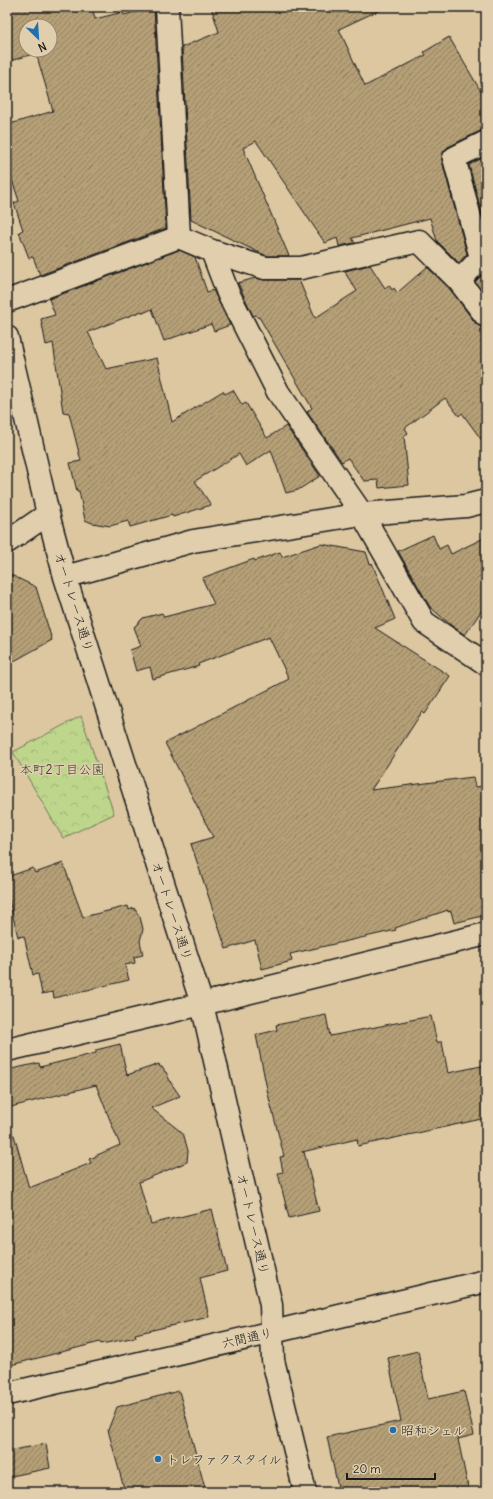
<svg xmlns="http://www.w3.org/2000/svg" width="493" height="1499" font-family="Delius,'Klee One',sans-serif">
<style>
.park{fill:url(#park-crowns);stroke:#6d7954}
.building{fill:url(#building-hatch);stroke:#1c1c1c;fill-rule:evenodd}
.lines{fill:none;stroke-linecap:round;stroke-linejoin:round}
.minor-casing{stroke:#1c1c1c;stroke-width:25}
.minor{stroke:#e0ceac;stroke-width:22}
.poi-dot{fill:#1f6fb2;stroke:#e0ceac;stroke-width:1.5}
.labels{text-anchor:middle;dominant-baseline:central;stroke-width:3;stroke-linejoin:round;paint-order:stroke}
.street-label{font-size:13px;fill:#1c1c1c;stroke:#e0ceac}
.park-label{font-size:13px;fill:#3c4132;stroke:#e0ceac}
.poi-label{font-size:13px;fill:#1c1c1c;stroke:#e0ceac;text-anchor:start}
</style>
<defs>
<pattern id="park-crowns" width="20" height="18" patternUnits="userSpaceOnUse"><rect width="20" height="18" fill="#bed68c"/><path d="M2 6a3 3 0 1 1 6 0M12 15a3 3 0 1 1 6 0" fill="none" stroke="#a3b778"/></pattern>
<pattern id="building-hatch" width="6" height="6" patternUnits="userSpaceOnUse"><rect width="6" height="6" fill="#b59f77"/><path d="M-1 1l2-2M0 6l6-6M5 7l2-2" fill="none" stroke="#928161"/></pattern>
</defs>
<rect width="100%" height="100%" fill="#dcc7a1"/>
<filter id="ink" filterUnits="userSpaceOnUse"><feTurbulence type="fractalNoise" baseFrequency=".025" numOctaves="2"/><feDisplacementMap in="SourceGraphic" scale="8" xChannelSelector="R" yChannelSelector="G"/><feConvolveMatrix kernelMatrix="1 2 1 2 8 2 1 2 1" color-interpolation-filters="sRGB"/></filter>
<g filter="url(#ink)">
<path class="park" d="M 81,716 L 114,814 L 63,838 L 13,752 Z"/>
<path class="building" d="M 7,7 L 92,7 L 95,19 L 123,12 L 124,15 L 154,7 L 166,228 L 40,275 L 33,257 L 29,258 L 19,232 L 23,230 L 14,203 L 19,201 L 7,165 L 7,125 L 53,111 L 36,53 L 7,62 ZM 26,26 L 50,26 L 50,50 L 26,50 Z
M 211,7 L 386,7 L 339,29 L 365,86 L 426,55 L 424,52 L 449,37 L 486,100 L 486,130 L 480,131 L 448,147 L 444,151 L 442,156 L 442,161 L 467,254 L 459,263 L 437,241 L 430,218 L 352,238 L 355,243 L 339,246 L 337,238 L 325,243 L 256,141 L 243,148 L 289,256 L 267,256 L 260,253 L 191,220 L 182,47 L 219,32 Z
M 486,156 L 486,229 L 469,165 Z
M 179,250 L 195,257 L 207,292 L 213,290 L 230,325 L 214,331 L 211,324 L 164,341 L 152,309 L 143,313 L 142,311 L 88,332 L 106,369 L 157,358 L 172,422 L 223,391 L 225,394 L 233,390 L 242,405 L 246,403 L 267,438 L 286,426 L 320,476 L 298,490 L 286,493 L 271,450 L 246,466 L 239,454 L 195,481 L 211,505 L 173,517 L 172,515 L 130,527 L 128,521 L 110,526 L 92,523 L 85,520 L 79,491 L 77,491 L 70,463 L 81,461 L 69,413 L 63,412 L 53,343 L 46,345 L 41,319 L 55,315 L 49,299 Z
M 370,265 L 385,288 L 389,285 L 392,290 L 394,288 L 397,293 L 427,267 L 450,289 L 476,324 L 481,327 L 486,328 L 486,446 L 462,413 L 459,416 L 445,398 L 405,428 L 408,433 L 404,436 L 409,485 L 379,488 L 378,480 L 364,481 L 348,458 L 342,462 L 307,412 L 312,408 L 259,317 L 258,318 L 256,315 L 253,316 L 238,283 L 255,278 L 265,280 L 299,280 L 315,318 L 357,291 L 347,276 L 345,271 Z
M 486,271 L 486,296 L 475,282 Z
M 433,535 L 439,549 L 447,545 L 451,554 L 486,537 L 486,604 L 465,635 L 452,626 L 430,607 L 398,551 Z
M 321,544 L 366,552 L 370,564 L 372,563 L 395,619 L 375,628 L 450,676 L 425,714 L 422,712 L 371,790 L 473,777 L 475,787 L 486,786 L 486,915 L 454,923 L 451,911 L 448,912 L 448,910 L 395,928 L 396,930 L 290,954 L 292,961 L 262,969 L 255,940 L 226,949 L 191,844 L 213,837 L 165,743 L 289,679 L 269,637 L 198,664 L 199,666 L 153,679 L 150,667 L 136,671 L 130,650 L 141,646 L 134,627 L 143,618 L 162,613 L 164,617 L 214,604 L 202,578 L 254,559 L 255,561 L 280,552 L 282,557 Z
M 7,573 L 36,587 L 52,640 L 7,665 Z
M 63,863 L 83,917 L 128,906 L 129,910 L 134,908 L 140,917 L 143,929 L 140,941 L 143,955 L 134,957 L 135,963 L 125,965 L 129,980 L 54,998 L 53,992 L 42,994 L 38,974 L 33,975 L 24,936 L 18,937 L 7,892 L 7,877 L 33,868 L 35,873 Z
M 326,1015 L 330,1036 L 431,1016 L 437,1042 L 442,1042 L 448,1073 L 486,1065 L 486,1118 L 358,1146 L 357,1139 L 302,1152 L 304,1152 L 319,1211 L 289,1218 L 278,1173 L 283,1172 L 280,1157 L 284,1156 L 268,1094 L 256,1035 L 277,1030 L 276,1025 Z
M 120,1044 L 127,1075 L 159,1064 L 160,1067 L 162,1067 L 165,1072 L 166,1072 L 171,1083 L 180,1096 L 151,1108 L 180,1131 L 184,1136 L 188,1151 L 187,1162 L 139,1182 L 151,1224 L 212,1209 L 227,1271 L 200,1278 L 209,1317 L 135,1334 L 136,1337 L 101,1344 L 100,1342 L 7,1366 L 7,1136 L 14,1135 L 29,1188 L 91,1163 L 89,1159 L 95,1157 L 95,1156 L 120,1145 L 96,1085 L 7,1108 L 7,1070 L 39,1063 L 40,1067 L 96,1053 L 96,1050 Z
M 418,1351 L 428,1399 L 464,1391 L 474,1435 L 458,1439 L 469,1492 L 339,1492 L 327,1437 L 401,1421 L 388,1358 Z
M 179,1391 L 206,1492 L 125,1492 L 108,1430 L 117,1407 Z
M 46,1444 L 50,1468 L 7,1477 L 7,1451 Z"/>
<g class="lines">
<defs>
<path id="minor" d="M 167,7 L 179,237
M 212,251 L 228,293 L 278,392 L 362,514 L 424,622 L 486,664
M 459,281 L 481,258 L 454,158 L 486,142
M 7,301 L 179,237 L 212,251 L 265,268 L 301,268 L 419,241 L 459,281 L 486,316
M 7,337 L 48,514 L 65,577 L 202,1004 L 271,1305 L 273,1360 L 305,1492
M 7,542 L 48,514
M 65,577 L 193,541 L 362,514 L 466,506 L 486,501
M 7,1050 L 202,1004 L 486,934
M 7,1394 L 273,1332 L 486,1281"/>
</defs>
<use href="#minor" class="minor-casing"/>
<use href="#minor" class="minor"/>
</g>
</g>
<g class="poi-dot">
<circle cx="393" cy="1430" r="4"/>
<circle cx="158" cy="1459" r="4"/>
</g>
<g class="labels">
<g class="street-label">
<text transform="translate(74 602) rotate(73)">オートレース通り</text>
<text transform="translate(172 911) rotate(72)">オートレース通り</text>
<text transform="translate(253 1224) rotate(77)">オートレース通り</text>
<text transform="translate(247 1338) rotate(-13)">六間通り</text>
</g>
<g class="park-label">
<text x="62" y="769">本町2丁目公園</text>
</g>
<g class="poi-label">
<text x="401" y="1430">昭和シェル</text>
<text x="166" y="1459">トレファクスタイル</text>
</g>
</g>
<rect width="493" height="1499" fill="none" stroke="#e0ceac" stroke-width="24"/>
<rect x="12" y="12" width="469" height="1475" fill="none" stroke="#1c1c1c" stroke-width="1.5" filter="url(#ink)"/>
<g transform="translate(38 38) rotate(155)"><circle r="19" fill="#e0ceac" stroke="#928772"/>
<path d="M0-3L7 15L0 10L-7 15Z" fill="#1f6fb2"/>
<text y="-6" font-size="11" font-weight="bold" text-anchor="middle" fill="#1c1c1c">N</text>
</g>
<path d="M347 1473v6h88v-6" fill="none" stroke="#1c1c1c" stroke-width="2"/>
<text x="353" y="1473" font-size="12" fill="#1c1c1c" stroke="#e0ceac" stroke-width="3" paint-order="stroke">20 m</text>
</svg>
